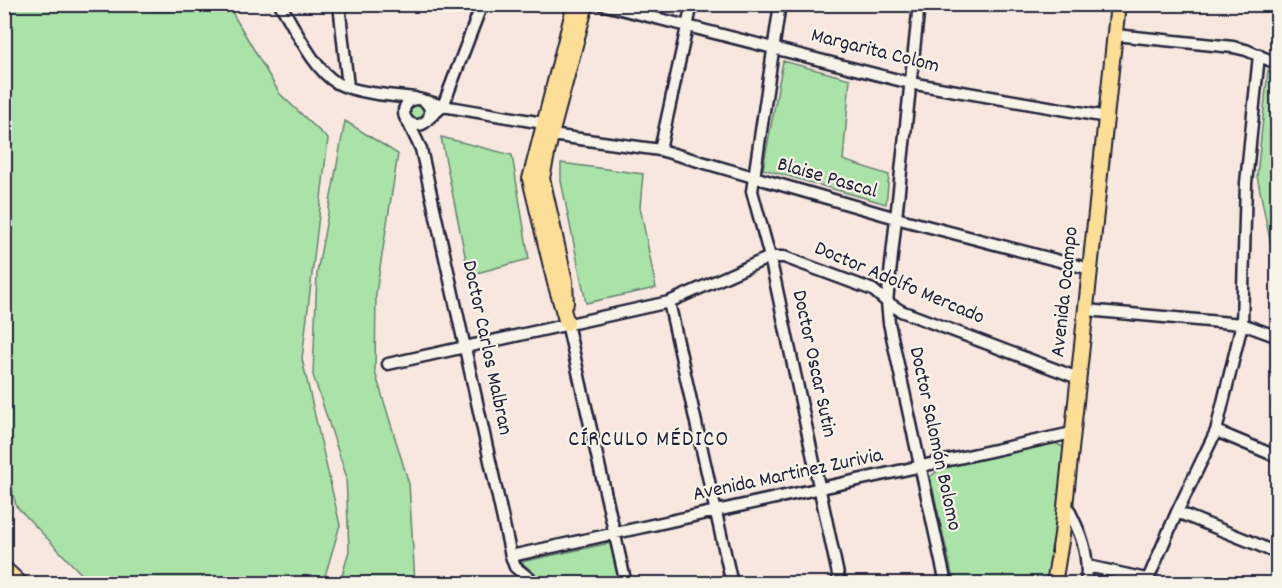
<svg xmlns="http://www.w3.org/2000/svg" width="1282" height="588" font-family="Dekko,sans-serif">
<style>
.green{fill:#aae3a8;stroke:#668272;stroke-width:1.5}
.lines{fill:none;stroke-linecap:round;stroke-linejoin:round}
.minor-casing{stroke:#22223b;stroke-width:15}
.major-casing{stroke:#22223b;stroke-width:18}
.minor{stroke:#f7f3e8;stroke-width:10}
.major{stroke:#fdde96;stroke-width:14}
.labels{text-anchor:middle;dominant-baseline:central;stroke-width:4.5;stroke-linejoin:round;paint-order:stroke}
.street-label{font-size:21px;fill:#22223b;stroke:#f7f3e8}
.neighbourhood-label{font-size:22px;letter-spacing:1.5px;fill:#22223b;stroke:#f7f3e8}
</style>
<rect width="100%" height="100%" fill="#f8e7de"/>
<filter id="ink" filterUnits="userSpaceOnUse"><feTurbulence type="fractalNoise" baseFrequency=".0167" numOctaves="2"/><feDisplacementMap in="SourceGraphic" scale="12" xChannelSelector="R" yChannelSelector="G"/><feConvolveMatrix kernelMatrix="1 2 1 2 8 2 1 2 1" color-interpolation-filters="sRGB"/></filter>
<g filter="url(#ink)">
<path class="green" d="M 152,4 L 155,11 L 230,9 L 280,94 L 328,139 L 302,359 L 340,525 L 323,583 L 90,583 L 16,506 L 4,457 L 5,5 Z
M 783,61 L 850,79 L 843,160 L 889,175 L 886,204 L 763,169 Z
M 1268,70 L 1278,76 L 1277,275 L 1257,176 Z
M408 112a9 9 0 1 1 18 0a9 9 0 1 1-18 0Z
M 345,121 L 398,154 L 376,293 L 375,372 L 409,484 L 415,583 L 340,583 L 349,551 L 346,475 L 313,375 L 317,273 Z
M 441,137 L 512,155 L 529,259 L 469,275 Z
M 561,163 L 643,174 L 640,207 L 656,288 L 586,303 L 561,181 Z
M 1055,443 L 1063,447 L 1064,452 L 1051,559 L 1046,583 L 954,583 L 930,477 L 940,469 Z
M 610,543 L 619,583 L 546,583 L 521,562 Z"/>
<g class="lines">
<defs>
<path id="minor" d="M 280,4 C 295,28 314,70 337,83 C 355,93 394,96 415,98
M 339,4 L 348,87
M 601,4 L 910,83 L 1107,117
M 780,4 L 752,191 L 770,257 L 840,584
M 919,4 L 887,302 L 889,323 L 946,584
M 1115,35 L 1233,47 L 1246,50 L 1278,64
M404 112a13 13 0 1 1 26 0a13 13 0 1 1-26 0Z
M 426,101 L 443,106 L 543,123 L 551,135 L 660,150 L 896,218 L 1090,269
M 428,119 L 443,106 L 482,4
M 408,122 L 421,149 L 511,556 L 515,567 L 536,584
M 660,150 L 692,4
M 669,302 L 732,584
M 1086,310 L 1242,324 L 1278,337
M 567,323 L 626,584
M 388,364 L 669,302 L 770,257 L 784,257 L 873,290 L 887,302 L 901,311 L 1078,378
M 1216,431 L 1278,457
M 1065,502 C 1079,530 1090,551 1086,584
M 1177,512 L 1256,544 L 1278,554
M 511,556 L 1072,433
M 1088,566 L 1146,579
M 1146,584 L 1177,512 L 1216,431 L 1242,324 L 1246,183 L 1259,55"/>
<path id="major" d="M 566,303 L 565,281 L 542,178 L 551,135 L 586,4
M 567,323 L 555,283 L 530,179 L 575,4
M 4,568 L 21,584
M 1054,584 L 1062,535 L 1118,4"/>
</defs>
<use href="#minor" class="minor-casing"/>
<use href="#major" class="major-casing"/>
<use href="#minor" class="minor"/>
<use href="#major" class="major"/>
</g>
</g>
<g class="labels">
<g class="street-label">
<text transform="translate(875 52) rotate(14)">Margarita Colom</text>
<text transform="translate(827 179) rotate(16)">Blaise Pascal</text>
<text transform="translate(899 284) rotate(23)">Doctor Adolfo Mercado</text>
<text transform="translate(1066 292) rotate(-84)">Avenida Ocampo</text>
<text transform="translate(486 348) rotate(78)">Doctor Carlos Malbran</text>
<text transform="translate(813 364) rotate(78)">Doctor Oscar Sutin</text>
<text transform="translate(934 439) rotate(78)">Doctor Salomón Bolomo</text>
<text transform="translate(788 476) rotate(-12)">Avenida Martinez Zurivia</text>
</g>
<g class="neighbourhood-label">
<text x="649" y="440">CÍRCULO MÉDICO</text>
</g>
</g>
<rect width="1282" height="588" fill="none" stroke="#f7f3e8" stroke-width="24"/>
<rect x="12" y="12" width="1258" height="564" fill="none" stroke="#22223b" stroke-width="2" filter="url(#ink)"/>
</svg>
